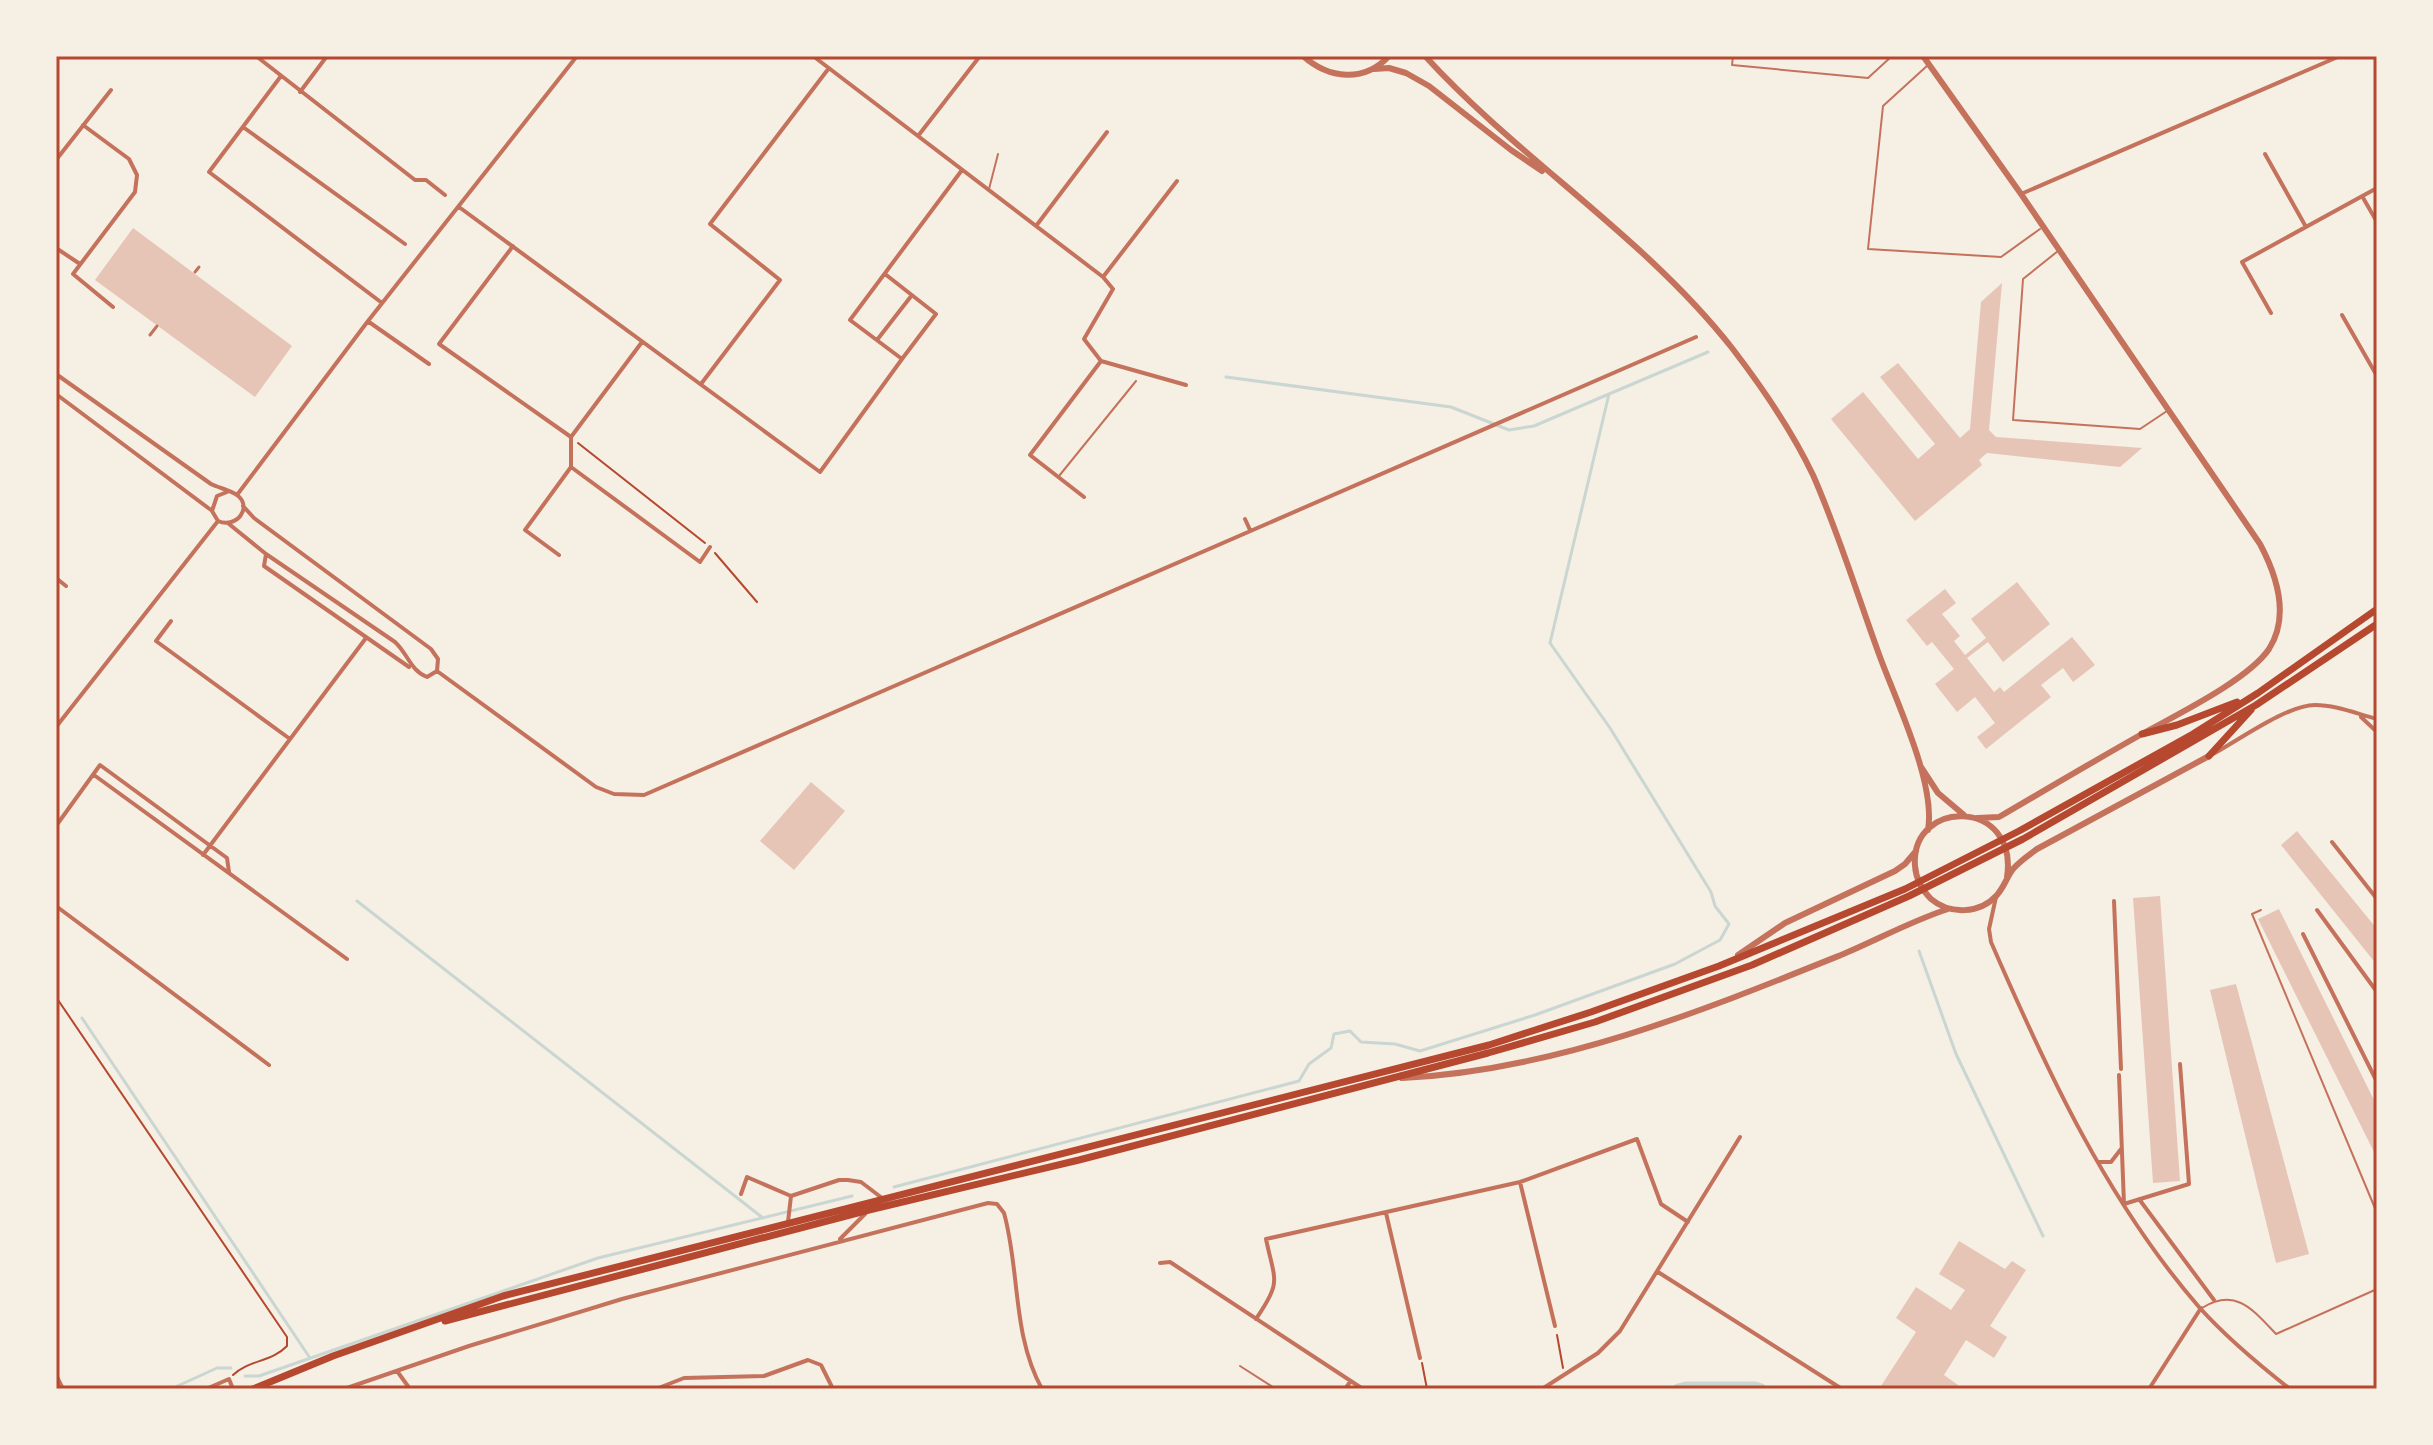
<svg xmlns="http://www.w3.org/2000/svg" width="2433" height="1445" font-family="Barlow,sans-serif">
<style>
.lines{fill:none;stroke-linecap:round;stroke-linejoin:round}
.stream{stroke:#c9d6d2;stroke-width:3}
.canal{stroke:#c9d6d2;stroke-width:11}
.building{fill:#e6c5b7}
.path{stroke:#b5482f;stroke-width:2}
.service{stroke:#c5725c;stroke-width:2}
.pedestrian{stroke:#c5725c;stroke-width:3}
.minor{stroke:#c5725c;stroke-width:4}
.tertiary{stroke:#c5725c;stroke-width:6}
.primary{stroke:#b5482f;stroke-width:7}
.neatline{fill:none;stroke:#b5482f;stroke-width:3}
</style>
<rect width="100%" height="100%" fill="#f6efe4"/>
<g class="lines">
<path class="stream" d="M 1609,394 L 1708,352
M 357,901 L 763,1218
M 1919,951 L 1956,1054 L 2043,1236
M 82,1018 L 310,1358
M 894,1187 L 1299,1081 L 1309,1064 L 1331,1048 L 1334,1034 L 1350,1031 L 1361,1042 L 1395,1044 L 1420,1051 L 1535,1015 L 1675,964 L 1720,940 L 1729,924 L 1715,906 L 1711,892 L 1610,728 L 1550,643 L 1609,394 L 1534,426 L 1509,430 L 1451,407 L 1226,377
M 245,1376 L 259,1376 L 598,1258 L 852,1196
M 171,1389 L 217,1368 L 231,1368"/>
<path class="canal" d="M 1678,1389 L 1686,1387 L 1755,1387 L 1761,1389"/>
</g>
<path class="building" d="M 133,228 L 292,346 L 255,397 L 95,280 Z
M 2002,283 L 1989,430 L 1996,437 L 2142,448 L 2120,467 L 1987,453 L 1979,460 L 1982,465 L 1915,521 L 1831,419 L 1863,392 L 1918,459 L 1935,444 L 1880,377 L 1898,363 L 1960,438 L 1970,429 L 1981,302 Z
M 2017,582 L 2050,624 L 2003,662 L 1988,642 L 1967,658 L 1994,692 L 2000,687 L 2004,692 L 2072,637 L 2095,665 L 2073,682 L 2063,668 L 2041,685 L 2051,697 L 1986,749 L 1977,737 L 1995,723 L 1975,697 L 1957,712 L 1935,684 L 1954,669 L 1932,642 L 1927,646 L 1906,620 L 1945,589 L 1956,603 L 1942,614 L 1960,636 L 1954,641 L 1965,655 L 1986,638 L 1971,619 Z
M 811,782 L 845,811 L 794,870 L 760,841 Z
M 2297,831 L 2377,929 L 2377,965 L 2281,845 Z
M 2160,896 L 2180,1181 L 2153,1183 L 2133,898 Z
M 2279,909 L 2377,1106 L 2377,1158 L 2258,919 Z
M 2236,984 L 2309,1254 L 2276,1263 L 2210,990 Z
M 1959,1241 L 2005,1269 L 2012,1261 L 2026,1270 L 1990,1326 L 2007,1337 L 1994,1358 L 1966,1340 L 1944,1375 L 1958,1385 L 1955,1389 L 1886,1389 L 1881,1386 L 1916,1332 L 1896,1318 L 1916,1287 L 1951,1310 L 1965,1290 L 1939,1274 Z"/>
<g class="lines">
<path class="path" d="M 578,443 L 705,543
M 715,553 L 757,602
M 56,997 L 287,1337 L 287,1346 C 272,1362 248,1360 233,1375
M 1557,1335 L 1563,1368
M 1422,1363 L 1427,1389"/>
<path class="service" d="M 1733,56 L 1732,65 L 1868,78 L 1892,56
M 1928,65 L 1883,106 L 1868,249 L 2001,257 L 2040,229
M 989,189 L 998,154
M 2058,251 L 2023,279 L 2013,420 L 2140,429 L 2167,411
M 1059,476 L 1136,381
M 2261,910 L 2252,914 L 2377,1213
M 2202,1308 C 2236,1287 2253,1310 2276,1334 L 2377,1289
M 1240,1366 L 1276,1389"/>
<path class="pedestrian" d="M 195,272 L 199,267
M 150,335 L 157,326"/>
<path class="minor" d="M 256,56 L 415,180 L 426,180 L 445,195
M 813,56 L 1103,277 L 1177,181
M 281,76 L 209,172 L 382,303
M 300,92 L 327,56
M 83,125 L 129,159 L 137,175 L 135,192 L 73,274 L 113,307
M 243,127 L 405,244
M 918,136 L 980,56
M 2265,154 L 2306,227
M 56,160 L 111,90
M 2021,194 L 2340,56
M 2362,196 L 2377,222
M 459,207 L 820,472 L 902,359 L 850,320 L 962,170
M 1036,226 L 1107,132
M 513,246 L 439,344 L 571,437 L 571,467 L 700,562 L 710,547
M 56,248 L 80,264
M 885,274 L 936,314 L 902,359
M 1103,277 L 1113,289 L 1084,339 L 1101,361 L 1186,385
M 2271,313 L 2242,262 L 2377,188
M 2342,315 L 2377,376
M 369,322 L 429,364
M 877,340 L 912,295
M 56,374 L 211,484 C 219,488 230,490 237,495 C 253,507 237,529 218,521 L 212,511 L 217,496 L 227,492
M 701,384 L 780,280 L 710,224 L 829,68
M 56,394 L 211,510
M 571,437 L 642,342
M 237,495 L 368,321 L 577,56
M 1084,497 L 1030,455 L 1101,361
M 243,506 L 254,518 L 431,649 L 438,659 L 437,671
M 1245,519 L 1250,530
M 229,524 L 266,554 L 395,642 C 408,654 410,670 427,677 L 437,671
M 266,554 L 264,566 L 409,667
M 559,555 L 525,530 L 571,467
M 56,578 L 66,586
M 171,621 L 156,641 L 290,739
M 437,671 L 596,787 L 614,794 L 644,795 L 1696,337
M 2361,717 L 2377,732
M 56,727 L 218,521
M 2213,754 C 2239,740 2287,705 2315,705 C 2336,705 2357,714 2377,719
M 94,775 L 347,959
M 56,826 L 100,765 L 227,858 L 229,872
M 2332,842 L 2377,899
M 203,855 L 366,638
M 1996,897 L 1989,929 L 1991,942 C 2047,1071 2107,1201 2199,1307 C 2226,1337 2258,1364 2290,1389
M 2114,901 L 2121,1069
M 56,906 L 269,1065
M 2317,910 L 2377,992
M 2303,934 L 2377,1082
M 2119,1075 L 2124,1204 L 2189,1184 L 2180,1064
M 2098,1162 L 2111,1162 L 2121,1149
M 1520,1182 L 1555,1326
M 741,1194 L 747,1177 L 791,1196
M 2139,1199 L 2214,1300
M 1386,1213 L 1420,1358
M 788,1222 L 791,1196 L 839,1180 L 848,1180 L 861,1182 L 882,1198
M 840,1239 L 865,1214
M 1160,1263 L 1170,1262 L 1363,1389
M 1658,1272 L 1842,1389
M 1256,1319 C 1282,1281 1275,1282 1266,1239 L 1520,1182 L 1637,1139 L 1661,1204 L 1688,1222
M 397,1371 L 410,1389
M 56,1375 L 63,1389
M 206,1389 L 229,1379 L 233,1389
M 344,1389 L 469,1346 L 622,1299 L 988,1203 L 997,1204 L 1004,1213 C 1020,1270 1012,1335 1042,1389
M 656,1389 L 684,1378 L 764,1376 L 808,1360 L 821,1365 L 833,1389
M 1345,1389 L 1350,1382
M 1542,1389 L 1598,1353 L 1620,1331 L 1740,1137
M 2149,1389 L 2201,1308"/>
<path class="tertiary" d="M 1303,56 C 1329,79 1364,83 1389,56
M 1425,56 C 1520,160 1644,236 1732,348 C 1762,387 1792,431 1813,475 C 1839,534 1858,597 1880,657 C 1897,703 1936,784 1928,830
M 1923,56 L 2021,194 L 2260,544 C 2277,576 2290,616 2269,649 C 2248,680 2176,715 2142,734 C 2094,761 2047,789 1999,817 L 1977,818
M 1374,69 L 1389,68 L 1406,73 L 1429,86 L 1511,150 L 1542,171
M 1921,767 L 1938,793 L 1964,815
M 2007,877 C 2019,798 1910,798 1915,866 C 1916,879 1922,890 1931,899 C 1950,915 1980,914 1997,895 C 2004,887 2007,877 2013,869 C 2020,861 2029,855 2037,849 L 2209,756
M 1738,955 L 1785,923 L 1895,871 L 1905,864 L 1916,851
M 1402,1078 C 1554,1071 1702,1011 1841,955 C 1877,940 1911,921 1948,909"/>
<path class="primary" d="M 2142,734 L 2177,725 L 2237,702
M 2209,756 L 2251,710
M 445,1321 L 869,1210 L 1079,1160 L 1488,1053 L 1595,1022 L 1752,965 L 1909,896 L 2023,839 L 2256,705 L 2377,624
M 253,1389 L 333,1356 L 503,1296 L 1489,1045 L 1591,1012 L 1719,966 L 1905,889 L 2019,831 L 2193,734 L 2258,693 L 2377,609"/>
</g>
<rect width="2433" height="1445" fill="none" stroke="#f6efe4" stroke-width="116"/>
<rect x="58" y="58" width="2317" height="1329" class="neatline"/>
</svg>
